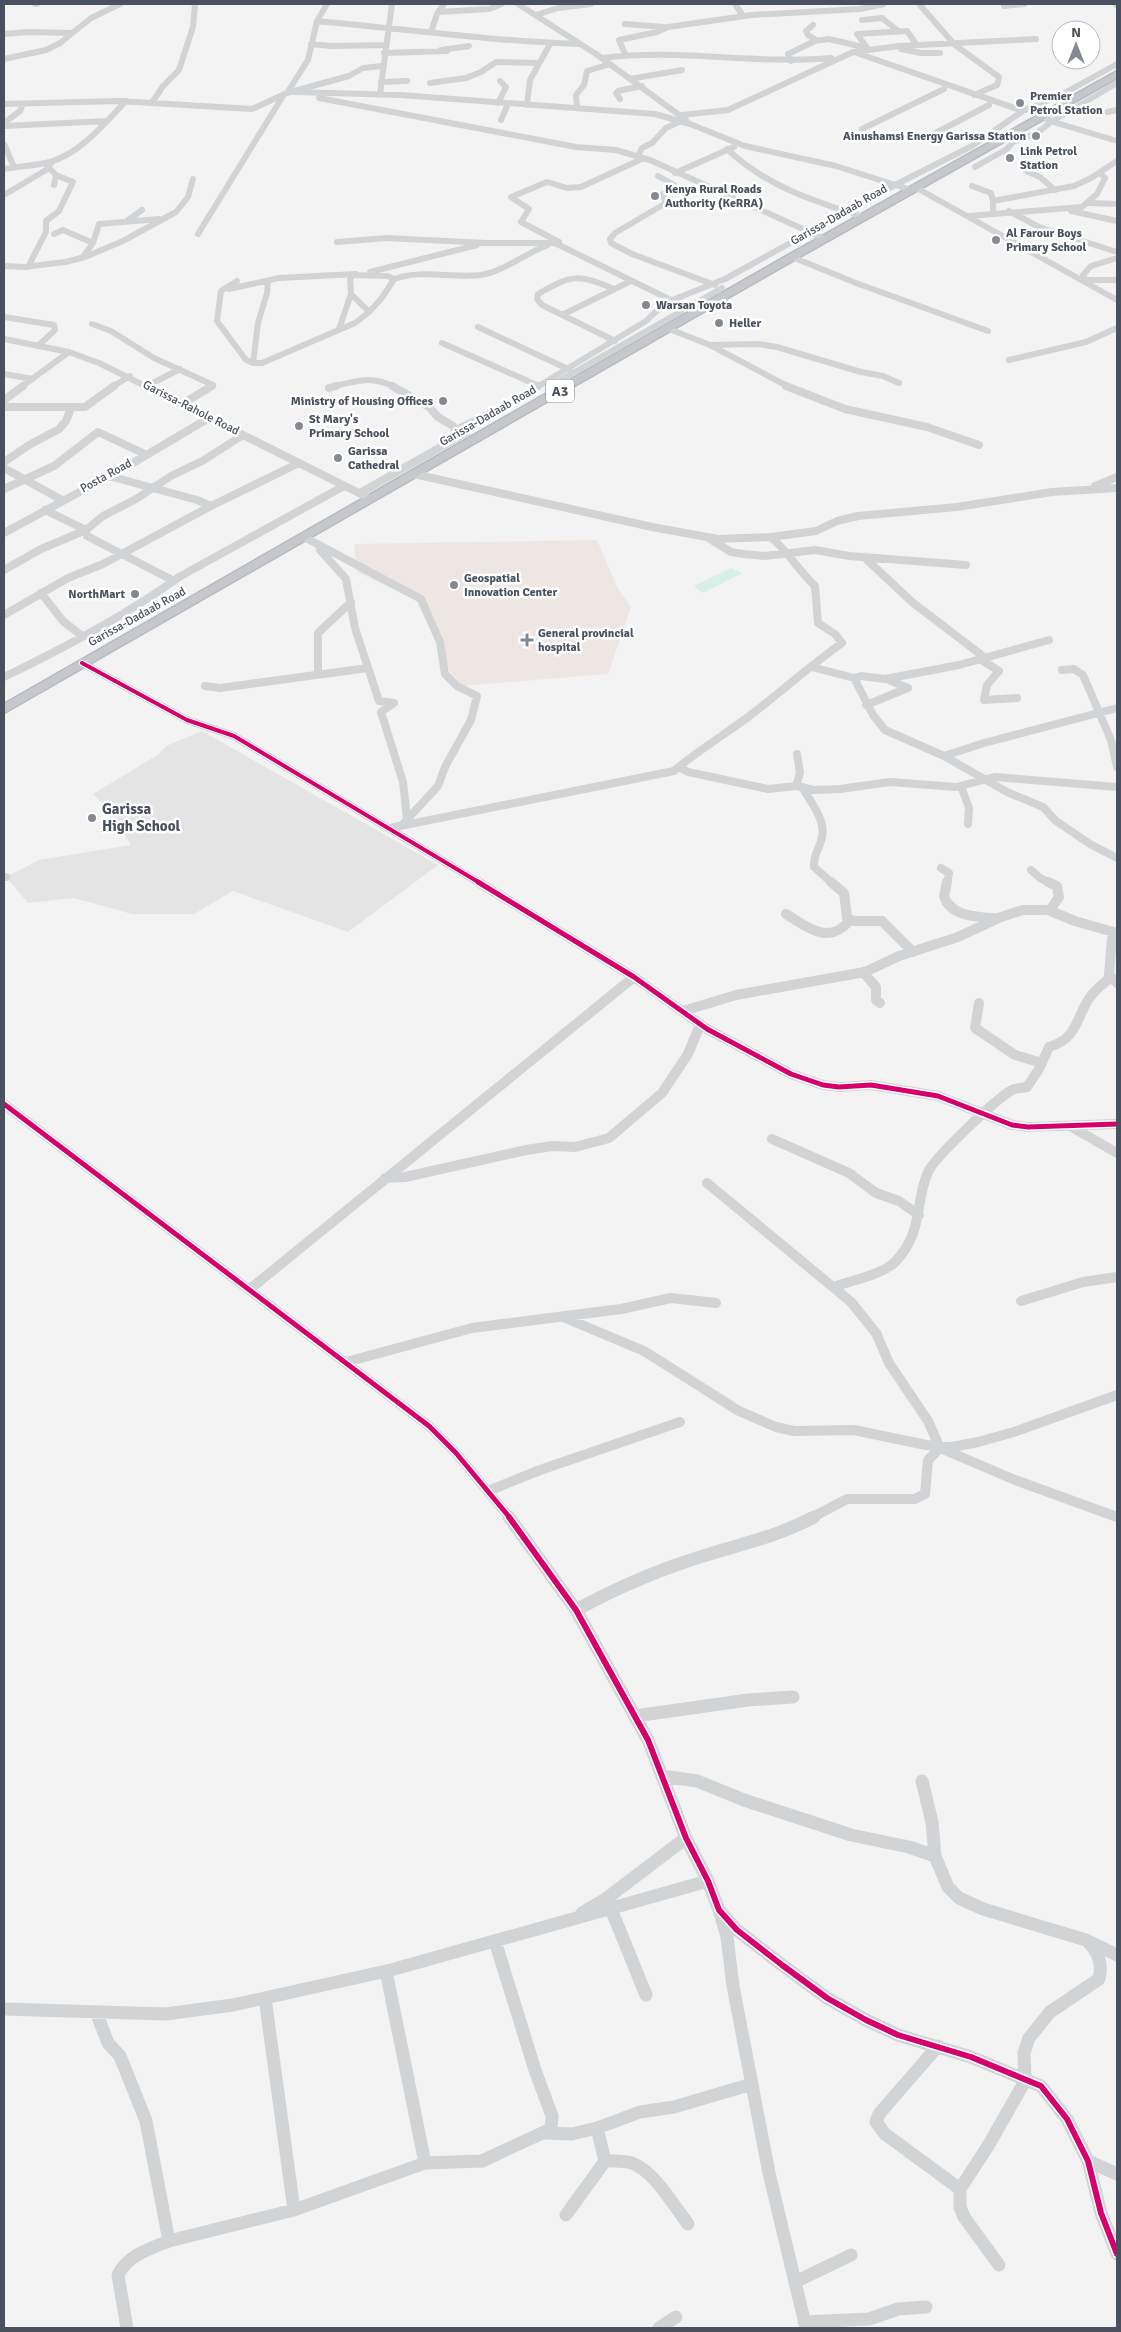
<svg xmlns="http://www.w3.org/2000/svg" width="1121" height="2332" font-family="Signika,sans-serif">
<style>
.education{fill:#e5e4e4}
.medical{fill:#ede6e3}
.green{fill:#d9f0e6}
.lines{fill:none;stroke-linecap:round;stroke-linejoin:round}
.trunk-casing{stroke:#b8bac1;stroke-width:3}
.minor-far3{stroke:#d1d3d5;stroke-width:6}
.minor-far2{stroke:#d1d3d5;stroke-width:8}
.minor-far1{stroke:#d1d3d5;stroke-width:10}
.minor{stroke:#d1d3d5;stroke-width:13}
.trunk{fill:#c6c8ce;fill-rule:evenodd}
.cycleway-far2-casing{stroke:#fff;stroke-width:6}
.cycleway-far1-casing{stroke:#fff;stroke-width:8}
.cycleway-casing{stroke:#fff;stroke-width:9}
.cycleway-far2{stroke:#d6006c;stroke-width:4}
.cycleway-far1{stroke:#d6006c;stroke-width:5}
.cycleway{stroke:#d6006c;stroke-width:6}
.poi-dot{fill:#858a92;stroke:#fff;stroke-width:2}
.labels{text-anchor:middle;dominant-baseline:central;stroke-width:5;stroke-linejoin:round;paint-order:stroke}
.far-poi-label{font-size:12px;font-weight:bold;fill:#4a515e;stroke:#fff;text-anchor:start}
.far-street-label{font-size:12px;fill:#4a515e;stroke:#fff}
.shield{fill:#fff;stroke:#80858e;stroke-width:1}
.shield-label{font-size:14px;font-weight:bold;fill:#4a515e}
.poi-label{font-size:15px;font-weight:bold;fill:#4a515e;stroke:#fff;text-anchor:start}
</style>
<rect width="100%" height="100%" fill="#f3f3f3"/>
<path class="education" d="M 202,731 L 438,865 L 348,932 L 233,891 L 194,914 L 132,914 L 74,898 L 28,903 L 6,877 L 39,860 L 131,845 L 108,809 L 93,794 L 159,754 L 166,746 Z"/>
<path class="medical" d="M 597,540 L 618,589 L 631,607 L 608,674 L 463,686 L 451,673 L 416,600 L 357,572 L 354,544 Z"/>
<path class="green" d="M 731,568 L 742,573 L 703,593 L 694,586 Z"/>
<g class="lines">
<defs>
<path id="trunk" d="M 1117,71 L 1117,78 L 796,259 L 4,713 L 4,704 L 788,255 Z"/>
</defs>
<use href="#trunk" class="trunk-casing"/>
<path class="minor-far3" d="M 35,4 L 37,4
M 518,4 L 596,54 L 686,120
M 735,4 L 743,16
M 919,4 L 955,45 L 999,77 L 997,85 L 974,95
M 1115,4 L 1117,6
M 1004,6 L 1024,4
M 438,12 L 489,9 L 502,4
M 536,15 L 558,8 L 591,4
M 862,20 L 882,18 L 897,30
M 317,21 C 404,29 491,41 579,44
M 625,24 L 664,27
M 813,25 L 806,31 L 808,35 L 816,40
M 431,32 L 437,14 L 444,4
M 4,34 L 28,32 L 72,33
M 311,44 L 331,46 L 386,45
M 868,49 L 857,34 L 907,31 L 917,45
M 901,49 L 921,53 L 940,53
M 441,50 L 469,46
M 854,52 L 1023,111
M 384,53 L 447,51
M 625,54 L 619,40 L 657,32 L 668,27 L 752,15 L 860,9 L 884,4
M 603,58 C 679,48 755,65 831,58
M 4,59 L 46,50 L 60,43 L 91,18 L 120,4
M 791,61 L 788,54 L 815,41 L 829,39 L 863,47
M 630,79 L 682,70
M 381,82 L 407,81
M 430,83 L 466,78 L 481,72 L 496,62 L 538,63
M 294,92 L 401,95 L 655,114 L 690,124 L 745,146 L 836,166 L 911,190
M 287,93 L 308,60 L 317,21 L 327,4
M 380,94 L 392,4
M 319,98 L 576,147 L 616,150 L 650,160 L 825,239
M 620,99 L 616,93 L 618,91 L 642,86
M 152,103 L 163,86 L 179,70 L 193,27 L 195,4
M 498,103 L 506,87 L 500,81
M 4,104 L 118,101 L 252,109 L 287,93 L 349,76 L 363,68 L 382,66
M 527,105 L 530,80 L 550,44
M 577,108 L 576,95 L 584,85 L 587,71 L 610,64
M 1107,112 L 1117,110
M 682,115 L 728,110 L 853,52 L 899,46 L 1036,39
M 501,120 L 508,104
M 1047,120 L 1117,141
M 4,123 L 20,111 L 23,104
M 4,126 L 107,121
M 862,129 L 944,89
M 924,139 L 989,105
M 4,144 L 14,167
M 727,149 C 766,186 813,201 863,217
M 638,156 L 642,148 L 652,143 L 666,128 L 681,121
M 975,167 L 1007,149 L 1013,142 L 1037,133 L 1051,122 L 1117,83
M 4,169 C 19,166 35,166 50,162 C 81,153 105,123 126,101
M 51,170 L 56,175 L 54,185
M 1026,171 L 1040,177 L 1055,190
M 675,173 L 734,147
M 658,176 L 674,185 L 663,194 L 666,203 L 615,233 L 610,239 L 611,243 L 632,254 L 715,285
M 972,186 L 991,193 L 993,201
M 915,187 L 1117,300
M 4,195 L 46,170 L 52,162
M 1088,203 L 1117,204
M 1009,211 L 1039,227 L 1117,252
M 1071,211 L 1117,221
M 993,213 L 993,201 L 1074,186 L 1091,178 L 1117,161
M 969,216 L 1082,207 L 1097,194 L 1105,178 L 1100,173
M 127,221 L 142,210
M 54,234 L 63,230 L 93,243
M 198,234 L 283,96
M 337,242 L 387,238 L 487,243 L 555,243 L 671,300
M 559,242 L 521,222 L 529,209 L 511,197 L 547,182 L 567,188 L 581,187 L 644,158
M 83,257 L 93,243 L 99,224 L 159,219
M 792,257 L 856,283 L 988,331
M 4,266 L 24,267 L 65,262 L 85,257 L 123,241 L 176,212 L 188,197 L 193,179
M 28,267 L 46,232 L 46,221 L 59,211 L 73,182 L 56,175
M 370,272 L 477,245
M 350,275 L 387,276 L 392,278 L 393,281 L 381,299 L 369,312 L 351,294 Z
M 392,280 C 421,268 451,279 481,275 C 505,271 525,253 548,245
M 1083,280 L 1117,280
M 1086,280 L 1083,275 L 1091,266 L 1117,258
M 237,281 L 221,291 L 217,321 L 246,360 L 253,363 L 262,363 L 355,323 L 369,312
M 229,289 L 279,278 L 356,274
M 614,289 C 578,274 572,274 538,294 L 537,299 L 542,305 L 615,341
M 564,314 L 631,281
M 4,317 L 54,325 L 55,330 L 38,346
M 92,324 L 111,331 L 154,358 L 213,385 L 211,387
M 478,327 L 570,370
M 339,329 L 351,294
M 669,329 L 710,345 L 758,344 L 777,347 L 861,372 L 883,376 L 899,383
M 4,339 L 69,352 L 99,363 L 147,387
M 442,343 L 539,386
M 710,345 L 789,387
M 1009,360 L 1086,342 L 1117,328
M 253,363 L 258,323 L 267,293 L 268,281
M 4,374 L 33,379
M 147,386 L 180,369
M 550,386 L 722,288
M 21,387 L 69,352
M 112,387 L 130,376
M 332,387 C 354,381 373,375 394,387
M 537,387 L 646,321 L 665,303 L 725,279 L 897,184 L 972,146 L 1023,111 L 1061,95 L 1117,64"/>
<path class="minor-far2" d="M 145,386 L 365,496
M 392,386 L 429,407 L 438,417 L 453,426 L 457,434
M 786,386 L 845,409 L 927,427 L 979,445
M 329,388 L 336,386
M 4,400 L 23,386
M 182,404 L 212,386
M 4,407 L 85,407 L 114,386
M 456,430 L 517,400 L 538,386
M 4,462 L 29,445 L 59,429 L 66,421 L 71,408
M 4,468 L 62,500
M 414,474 L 652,527 L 718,539 L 771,537 L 816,531 L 837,521 L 858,516 L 957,507 L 1052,492 L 1117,488
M 109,476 L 197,500 L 211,506
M 1095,486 L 1117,477
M 4,489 L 54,466 L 98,432 L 145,454
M 360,493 L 467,432
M 45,510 L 86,530 L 87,536 L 174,581
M 4,533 L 133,463 L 209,418
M 304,537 L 421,599 L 440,642 L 445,674 L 457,686 L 477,696 L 471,720 L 445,767 L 438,786 L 402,825
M 710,539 L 731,552 L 744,554 L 765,556 L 815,550 L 849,556 L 966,565
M 320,550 L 346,579 L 355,628 L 379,701 L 394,703 L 381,712 L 403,782 L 407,819
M 864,557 L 912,602 L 984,657
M 4,570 L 41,549 L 86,530 L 103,516 L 136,499 L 171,476 L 204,460 L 243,435
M 41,593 L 63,621 L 82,636
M 4,615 L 68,578 L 103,564 L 211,506 L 299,463
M 980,659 L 999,671 L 987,685 L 984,700 L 1017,698
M 82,663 L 187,720 L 234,736 L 480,883
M 812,667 L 854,678 L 861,676 L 885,679 L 959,665 L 1049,640
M 1062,670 L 1074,669 L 1083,675 L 1111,740 L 1117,767
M 318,674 L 318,633 L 351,602
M 4,677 C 62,649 127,615 179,577 L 344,486
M 854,678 L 873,715 L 885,730 L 944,756 L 1007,792 L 1043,807 L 1056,821 L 1090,844 L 1117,858
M 205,686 L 220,688 L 368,668
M 866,705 L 908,688 L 889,680
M 944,756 L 984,743 L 1117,708
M 679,767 L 688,772 L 768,789 L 796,786 L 814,790 L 840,789 L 890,782 L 956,787 L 995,777 L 1117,787
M 796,786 L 800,773 L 797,754
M 961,786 L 969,808 L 968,824
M 802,787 C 810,801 826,820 822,837 C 820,848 813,855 814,867 L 832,883
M 390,828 L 674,771 C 698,750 726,734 752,714 C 782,691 811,665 842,643 L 835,634 L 818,623 L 815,586 C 798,570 789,553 771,537
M 941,868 L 949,873 L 947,883
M 1031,870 L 1040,878 L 1050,883
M 4,877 L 6,877"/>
<path class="minor-far1" d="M 478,882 L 634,977 L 707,1029 L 791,1074 L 823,1085 L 839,1087 L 871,1085 L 938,1096 L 1012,1125 L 1028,1127 L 1117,1124
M 831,882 L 844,893 L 847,918 L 854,921 L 882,921 L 913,952
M 947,882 L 944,896 C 950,916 976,917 994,918
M 1048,882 L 1057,886 L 1059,897 L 1050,910
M 786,914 C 805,926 829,946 849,921
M 1117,933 L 1112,938 L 1109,975 L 1117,983
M 863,972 L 876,987 L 876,1000 L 880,1003
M 979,1003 L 975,1028 L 1015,1055 L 1042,1063
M 683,1011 L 736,995 L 865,972 L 899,956 L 958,937 L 1001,917 L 1023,910 L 1048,910 L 1075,921 L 1117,933
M 4,1104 L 429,1426 L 456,1453 L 510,1518
M 1070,1126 L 1117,1153
M 772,1139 L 849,1173 L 876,1193 L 899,1201 L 919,1215
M 385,1178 L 405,1177 L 526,1150 L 552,1146 L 575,1147 L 609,1138 L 662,1093 L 688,1054 L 700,1025
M 707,1183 L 851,1302 L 876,1333 L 889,1363 L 928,1421 L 940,1448 L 1015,1480 L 1117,1517
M 833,1287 C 850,1281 885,1274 896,1261 C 924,1231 914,1204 928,1172 C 934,1158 997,1098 1012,1090 C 1016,1088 1022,1088 1027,1087 L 1039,1069 L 1049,1047 C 1077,1038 1075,1022 1088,1000 C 1094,991 1101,985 1110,978
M 250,1289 L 634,977
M 1021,1301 L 1083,1282 L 1117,1277
M 563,1317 L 644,1351 L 739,1411 L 776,1427 L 794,1431 L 854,1430 L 926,1445 L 952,1447 L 978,1442 L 1014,1432 L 1117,1395
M 346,1362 L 472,1328 L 621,1309 L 671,1298 L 716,1303
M 488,1491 L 540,1470 L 680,1422
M 811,1518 L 847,1499 L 915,1499 L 925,1494 L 928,1460 L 940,1448"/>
<path class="minor" d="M 509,1517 L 576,1610 L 648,1740 L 686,1838 L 708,1881 L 719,1910 L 737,1930 L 782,1965 L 827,1998 L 866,2020 L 898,2035 L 971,2057 L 1041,2086 L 1067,2119 L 1088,2161 L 1101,2213 L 1117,2254
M 576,1610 C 620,1586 665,1567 713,1553 C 749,1542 780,1535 814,1517
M 635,1716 L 748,1700 L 793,1697
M 662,1776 L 697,1781 L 744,1800 L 851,1835 L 909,1847 L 935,1856
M 922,1781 L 932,1822 L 935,1856 L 948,1887 L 959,1898 L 983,1909 L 1086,1940 L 1117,1955
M 611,1909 L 646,1995
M 582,1913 L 607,1898 L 686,1838
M 720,1913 L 727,1937 L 733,1986 L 769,2173 L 806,2328
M 386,1971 L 425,2163
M 265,1998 L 294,2210
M 4,2009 L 166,2014 L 233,2005 L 391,1970 L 708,1881
M 96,2012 L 108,2043 L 120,2056 L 146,2121 L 169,2241 L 294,2210 L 425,2163 L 482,2161 L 551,2129 L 552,2116 L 535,2070 L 495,1941
M 938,2046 L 879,2114 L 876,2122 L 885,2134 L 960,2189
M 597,2128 L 605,2161 C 614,2161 624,2160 632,2163 C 654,2171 674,2206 688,2224
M 546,2133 L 572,2134 L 597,2128 L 640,2112 L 674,2107 L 752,2084
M 1088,2161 L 1117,2174
M 566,2215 L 605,2161
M 999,2265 L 964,2217 L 960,2207 L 960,2189 L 988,2146 L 1025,2081 L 1024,2053 L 1029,2038 L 1050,2012 L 1099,1979 C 1103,1963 1098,1951 1086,1940
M 795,2282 L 851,2255
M 804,2322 L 869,2319 L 898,2309 L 926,2307
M 127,2328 L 118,2275 C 128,2255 149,2249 169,2241
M 659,2328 L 676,2317"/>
<use href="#trunk" class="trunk"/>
<defs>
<path id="cycleway-far2" d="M 82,663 L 187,720 L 234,736 L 480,883"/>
<path id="cycleway-far1" d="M 478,882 L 634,977 L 707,1029 L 791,1074 L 823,1085 L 839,1087 L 871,1085 L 938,1096 L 1012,1125 L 1028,1127 L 1117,1124
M 4,1104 L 429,1426 L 456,1453 L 510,1518"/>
<path id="cycleway" d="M 509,1517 L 576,1610 L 648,1740 L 686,1838 L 708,1881 L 719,1910 L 737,1930 L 782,1965 L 827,1998 L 866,2020 L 898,2035 L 971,2057 L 1041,2086 L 1067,2119 L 1088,2161 L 1101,2213 L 1117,2254"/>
</defs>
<use href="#cycleway-far2" class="cycleway-far2-casing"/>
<use href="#cycleway-far1" class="cycleway-far1-casing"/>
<use href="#cycleway" class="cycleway-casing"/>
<use href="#cycleway-far2" class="cycleway-far2"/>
<use href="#cycleway-far1" class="cycleway-far1"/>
<use href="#cycleway" class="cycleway"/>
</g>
<g class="poi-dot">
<circle cx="1020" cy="103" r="5"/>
<circle cx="1036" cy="136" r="5"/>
<circle cx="1010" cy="158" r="5"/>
<circle cx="655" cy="196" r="5"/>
<circle cx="996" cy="240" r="5"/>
<circle cx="646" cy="305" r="5"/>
<circle cx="719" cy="323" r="5"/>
<circle cx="443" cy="401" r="5"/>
<circle cx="299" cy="426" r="5"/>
<circle cx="338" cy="458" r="5"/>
<circle cx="454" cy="585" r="5"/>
<circle cx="135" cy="594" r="5"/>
<path d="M524.5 632.5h5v5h5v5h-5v5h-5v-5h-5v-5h5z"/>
<circle cx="92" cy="818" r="5"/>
</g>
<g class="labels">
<g class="far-poi-label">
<text x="1030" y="96">Premier<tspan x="1030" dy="14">Petrol Station</tspan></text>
<text x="1026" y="136" text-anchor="end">Ainushamsi Energy Garissa Station</text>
<text x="1020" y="151">Link Petrol<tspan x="1020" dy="14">Station</tspan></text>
<text x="665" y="189">Kenya Rural Roads<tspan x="665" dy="14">Authority (KeRRA)</tspan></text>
<text x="1006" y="233">Al Farour Boys<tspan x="1006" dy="14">Primary School</tspan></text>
<text x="656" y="305">Warsan Toyota</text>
<text x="729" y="323">Heller</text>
<text x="433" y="401" text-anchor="end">Ministry of Housing Offices</text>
<text x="309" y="419">St Mary's<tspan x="309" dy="14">Primary School</tspan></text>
<text x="348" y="451">Garissa<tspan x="348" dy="14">Cathedral</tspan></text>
<text x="464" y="578">Geospatial<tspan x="464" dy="14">Innovation Center</tspan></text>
<text x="125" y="594" text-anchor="end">NorthMart</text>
<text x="538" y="633">General provincial<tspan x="538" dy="14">hospital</tspan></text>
</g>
<g class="far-street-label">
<text transform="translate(839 215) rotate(-30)">Garissa-Dadaab Road</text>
<text transform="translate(191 408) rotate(27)">Garissa-Rahole Road</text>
<text transform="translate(488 416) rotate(-30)">Garissa-Dadaab Road</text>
<text transform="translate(106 476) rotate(-29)">Posta Road</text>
<text transform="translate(137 617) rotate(-29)">Garissa-Dadaab Road</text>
</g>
<rect class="shield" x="546" y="379.5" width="28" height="23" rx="4"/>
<g class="shield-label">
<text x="560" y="391">A3</text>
</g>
<g class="poi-label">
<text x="102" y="809">Garissa<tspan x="102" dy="17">High School</tspan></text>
</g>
</g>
<rect width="1121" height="2332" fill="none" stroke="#4a515e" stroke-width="10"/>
<g transform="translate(1076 45)"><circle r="24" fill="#ffffff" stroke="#b7b9bf"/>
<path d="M0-4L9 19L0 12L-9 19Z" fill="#858a92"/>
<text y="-8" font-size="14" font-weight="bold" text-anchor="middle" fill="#4a515e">N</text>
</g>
</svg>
